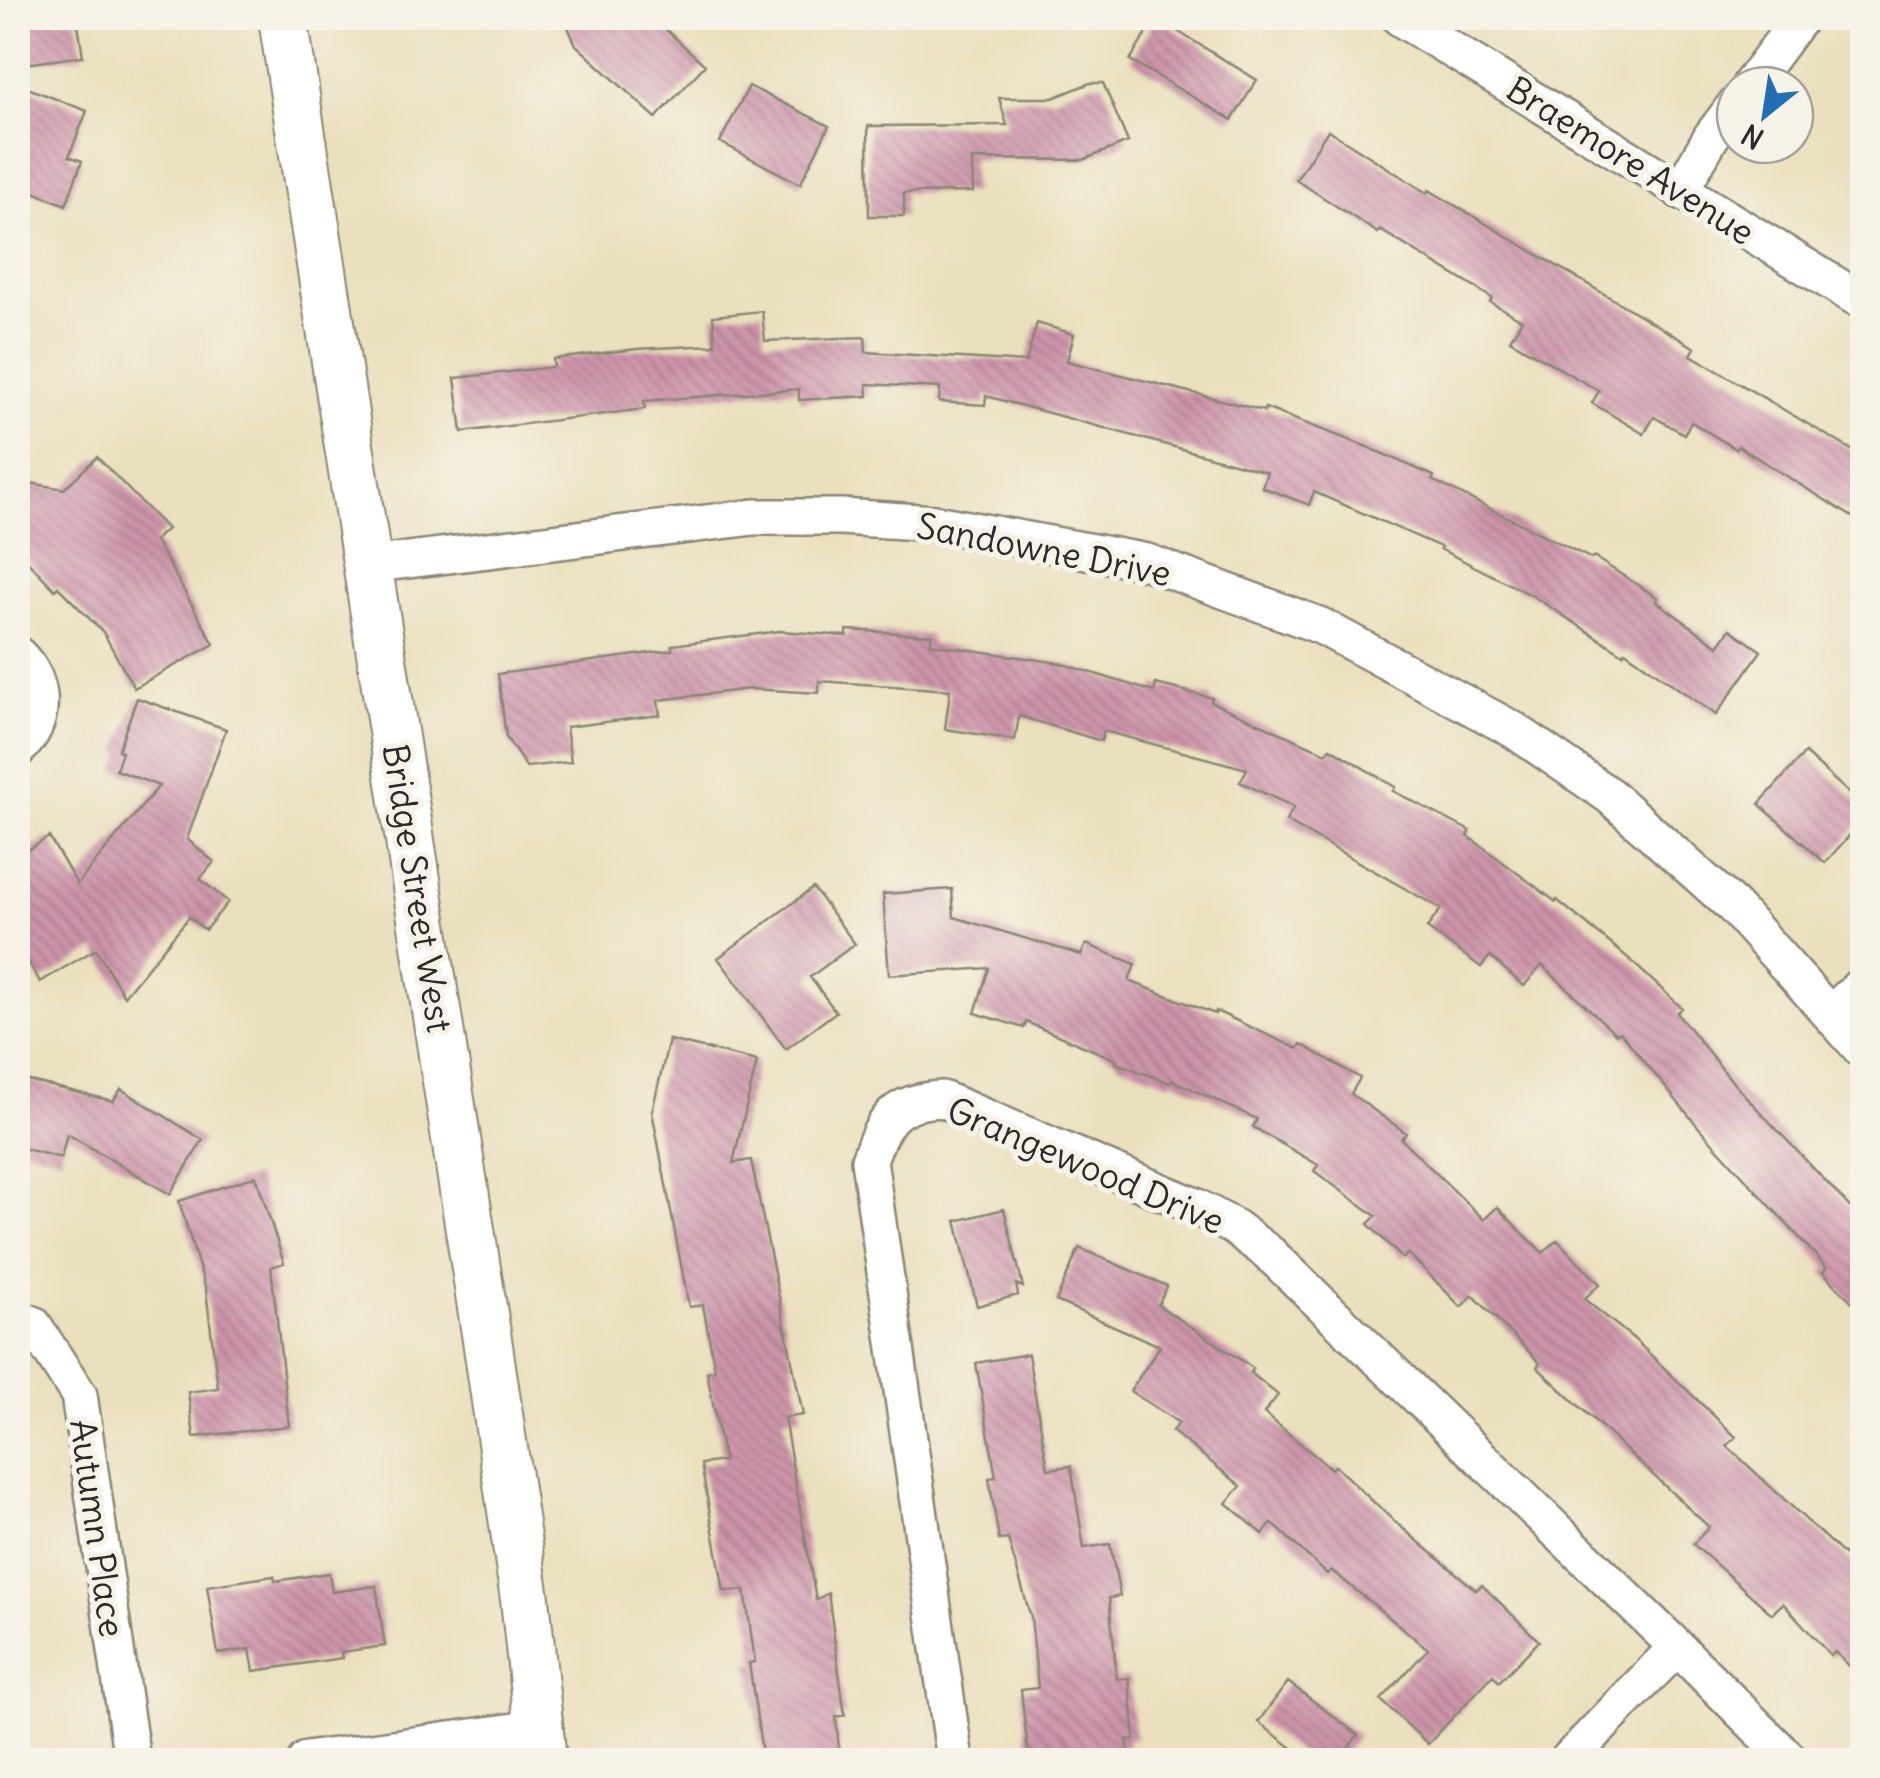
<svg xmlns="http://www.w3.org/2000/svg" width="1880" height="1778" font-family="Delius,sans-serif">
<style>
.building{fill:url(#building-back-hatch)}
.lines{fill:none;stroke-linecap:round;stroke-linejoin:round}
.street-casing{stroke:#8a8674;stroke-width:40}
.secondary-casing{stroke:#8a8674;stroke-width:52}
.street{stroke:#fff;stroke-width:35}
.secondary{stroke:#fff;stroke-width:48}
.labels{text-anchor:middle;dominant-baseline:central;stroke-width:10;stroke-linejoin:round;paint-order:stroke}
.street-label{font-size:35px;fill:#2b2b2b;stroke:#f7f3e8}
</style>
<defs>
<pattern id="building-back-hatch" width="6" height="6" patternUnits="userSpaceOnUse" patternTransform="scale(2.5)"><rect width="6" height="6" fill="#cd94aa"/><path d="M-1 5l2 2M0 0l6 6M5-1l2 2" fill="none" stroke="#a7798b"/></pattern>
</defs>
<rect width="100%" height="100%" fill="#f7f3e8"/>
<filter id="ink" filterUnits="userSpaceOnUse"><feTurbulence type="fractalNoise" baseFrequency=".01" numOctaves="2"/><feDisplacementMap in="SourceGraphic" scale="20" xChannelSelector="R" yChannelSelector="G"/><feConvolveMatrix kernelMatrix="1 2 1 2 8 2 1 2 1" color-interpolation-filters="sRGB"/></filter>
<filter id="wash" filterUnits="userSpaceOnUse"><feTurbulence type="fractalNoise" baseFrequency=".0048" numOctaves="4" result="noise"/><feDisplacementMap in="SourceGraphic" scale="40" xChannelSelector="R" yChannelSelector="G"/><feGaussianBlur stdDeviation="2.25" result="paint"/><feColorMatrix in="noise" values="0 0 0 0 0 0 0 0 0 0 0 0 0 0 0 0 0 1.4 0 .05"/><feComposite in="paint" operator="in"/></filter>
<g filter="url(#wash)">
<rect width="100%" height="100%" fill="#eae0bd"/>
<g id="blocks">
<path class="building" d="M 18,18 L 77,18 L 83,56 L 18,65 Z
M 564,18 L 653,18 L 705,65 L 656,118 L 576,45 Z
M 1156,18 L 1257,80 L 1232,120 L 1130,60 Z
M 1090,83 L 1103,83 L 1128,142 L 1083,160 L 972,159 L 973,192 L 904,193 L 904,216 L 869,216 L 868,126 L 1007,125 L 999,98 L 1053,98 Z
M 749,86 L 829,126 L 800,184 L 720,142 Z
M 25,87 L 87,111 L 69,156 L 82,161 L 66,205 L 18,186 L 18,107 Z
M 1328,130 L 1427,193 L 1429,190 L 1695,348 L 1691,355 L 1862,456 L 1862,523 L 1738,446 L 1736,449 L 1691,422 L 1684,434 L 1654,417 L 1644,434 L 1592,403 L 1599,391 L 1510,340 L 1522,320 L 1490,302 L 1492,298 L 1380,230 L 1378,233 L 1296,180 Z
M 762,311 L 765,341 L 865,337 L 866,352 L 1026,362 L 1037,323 L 1074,334 L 1067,361 L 1264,411 L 1265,408 L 1365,446 L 1434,476 L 1432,480 L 1592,559 L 1594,557 L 1658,598 L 1656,601 L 1718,646 L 1730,629 L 1761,651 L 1716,715 L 1625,651 L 1623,654 L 1533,596 L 1440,549 L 1441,547 L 1314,492 L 1309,505 L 1262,487 L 1267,472 L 986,396 L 985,405 L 939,402 L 940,388 L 867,384 L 868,396 L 799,400 L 799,389 L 644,401 L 645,409 L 462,432 L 455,378 L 554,367 L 553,359 L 637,349 L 715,345 L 713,316 Z
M 97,457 L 167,529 L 155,540 L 214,644 L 134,688 L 103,632 L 58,587 L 55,590 L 18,551 L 18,481 L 64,489 Z
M 847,630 L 931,635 L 931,644 L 1060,663 L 1154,692 L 1156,684 L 1212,698 L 1211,702 L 1326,753 L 1330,748 L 1395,787 L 1393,791 L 1470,831 L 1468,836 L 1556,902 L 1557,900 L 1627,957 L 1682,1008 L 1677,1013 L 1735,1085 L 1862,1220 L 1862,1312 L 1823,1272 L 1827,1268 L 1700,1129 L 1620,1032 L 1616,1034 L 1542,965 L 1524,986 L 1490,956 L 1481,967 L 1427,928 L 1441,909 L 1286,821 L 1294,807 L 1240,782 L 1247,769 L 1104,731 L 1101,741 L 1019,716 L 1015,740 L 945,729 L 950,690 L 819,681 L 819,693 L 750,689 L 658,700 L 660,715 L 566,727 L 571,762 L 526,767 L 506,737 L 498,674 L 672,650 L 672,645 L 780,631 L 847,636 Z
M 137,698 L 226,729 L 187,839 L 214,862 L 200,879 L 228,902 L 205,930 L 189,917 L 124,996 L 96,949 L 40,982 L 18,944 L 18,856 L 49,837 L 77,884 L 159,786 L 116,770 L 122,752 L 118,750 Z
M 1805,753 L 1862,805 L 1862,821 L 1825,863 L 1759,804 Z
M 813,888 L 855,944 L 810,977 L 836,1012 L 786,1049 L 718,958 Z
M 952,889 L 954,917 L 1081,955 L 1086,944 L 1135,964 L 1129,981 L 1215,1014 L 1216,1011 L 1298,1049 L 1301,1044 L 1360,1078 L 1351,1094 L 1406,1133 L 1401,1139 L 1484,1220 L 1497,1207 L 1543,1253 L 1557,1240 L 1600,1284 L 1584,1299 L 1634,1339 L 1736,1437 L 1727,1446 L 1862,1572 L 1862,1678 L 1835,1652 L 1831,1656 L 1783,1603 L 1772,1614 L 1693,1544 L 1709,1527 L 1537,1367 L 1540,1363 L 1473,1295 L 1461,1307 L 1408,1253 L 1403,1259 L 1368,1224 L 1376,1216 L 1314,1171 L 1318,1165 L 1253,1127 L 1257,1119 L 1172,1080 L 1170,1083 L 1116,1063 L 1117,1060 L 1026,1022 L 1024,1028 L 975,1013 L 989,968 L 889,975 L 883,894 Z
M 669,1040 L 757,1061 L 733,1163 L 751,1160 L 803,1415 L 784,1418 L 816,1600 L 828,1593 L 845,1715 L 836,1717 L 840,1760 L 763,1760 L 749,1663 L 755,1662 L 745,1590 L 724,1591 L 701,1464 L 724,1461 L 707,1372 L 715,1370 L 703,1305 L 689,1307 L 652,1111 Z
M 18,1078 L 113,1101 L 121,1089 L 203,1140 L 170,1194 L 67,1134 L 61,1158 L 18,1147 Z
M 256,1176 L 284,1263 L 271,1267 L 289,1426 L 194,1437 L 188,1392 L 218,1388 L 206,1290 L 179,1201 Z
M 1004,1209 L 1023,1287 L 1016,1284 L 1018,1295 L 977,1306 L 956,1221 Z
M 1079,1248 L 1167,1286 L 1158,1305 L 1253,1368 L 1251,1373 L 1278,1395 L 1264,1413 L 1331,1469 L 1335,1466 L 1394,1521 L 1476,1590 L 1482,1585 L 1539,1641 L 1499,1682 L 1493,1675 L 1428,1744 L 1381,1700 L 1428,1649 L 1331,1570 L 1327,1574 L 1272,1523 L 1263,1534 L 1226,1503 L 1241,1486 L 1172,1431 L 1179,1423 L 1130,1391 L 1160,1346 L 1056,1301 Z
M 1028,1354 L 1048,1469 L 1071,1466 L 1084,1548 L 1110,1544 L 1120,1596 L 1109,1598 L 1117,1679 L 1129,1678 L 1135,1739 L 1127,1740 L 1130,1760 L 1029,1760 L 1021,1690 L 1038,1688 L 1031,1618 L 1008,1539 L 999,1540 L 989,1478 L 996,1477 L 976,1363 Z
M 329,1573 L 332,1592 L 376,1586 L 385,1646 L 341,1652 L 342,1658 L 254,1671 L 250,1649 L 218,1654 L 207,1586 L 274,1576 L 275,1581 Z
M 1288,1682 L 1358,1735 L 1339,1760 L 1308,1760 L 1258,1722 Z"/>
</g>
</g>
<g filter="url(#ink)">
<use href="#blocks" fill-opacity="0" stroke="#8a8674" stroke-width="2.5"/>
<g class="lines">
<defs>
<path id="street" d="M 1400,18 L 1862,301
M 1750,85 L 1800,18
M 1680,191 L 1711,137 L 1735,105
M 368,565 L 754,517 L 841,517 L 935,523 L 1147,562 L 1321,626 L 1514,730 L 1610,796 L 1734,907 L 1862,1050
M 18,655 C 46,682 47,723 18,749
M 1831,1014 L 1862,984
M 18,1318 L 33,1324 L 79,1395 L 132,1760
M 306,1760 L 537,1728
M 955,1760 L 869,1160 C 884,1118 895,1101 942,1099 L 1195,1206 L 1234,1227 L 1269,1253 L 1677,1647 L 1790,1760
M 1568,1760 L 1677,1647"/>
<path id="secondary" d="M 283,18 L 488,1346 L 525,1599 L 542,1760"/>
</defs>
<use href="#street" class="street-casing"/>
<use href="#secondary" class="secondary-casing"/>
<use href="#street" class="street"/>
<use href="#secondary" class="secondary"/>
</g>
</g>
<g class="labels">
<g class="street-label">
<text transform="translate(1631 160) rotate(32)">Braemore Avenue</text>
<text transform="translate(1044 549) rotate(11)">Sandowne Drive</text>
<text transform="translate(418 888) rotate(81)">Bridge Street West</text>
<text transform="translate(1086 1165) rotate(23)">Grangewood Drive</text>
<text transform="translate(98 1528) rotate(82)">Autumn Place</text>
</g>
</g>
<rect width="1880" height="1778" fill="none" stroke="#f7f3e8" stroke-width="60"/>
<g transform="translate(1765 115) rotate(210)"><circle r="48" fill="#f7f3e8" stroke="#a5a39c" stroke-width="2.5"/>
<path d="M0-8L18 38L0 25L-18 38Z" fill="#1f6fb2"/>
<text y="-15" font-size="28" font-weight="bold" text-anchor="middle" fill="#2b2b2b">N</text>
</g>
</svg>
